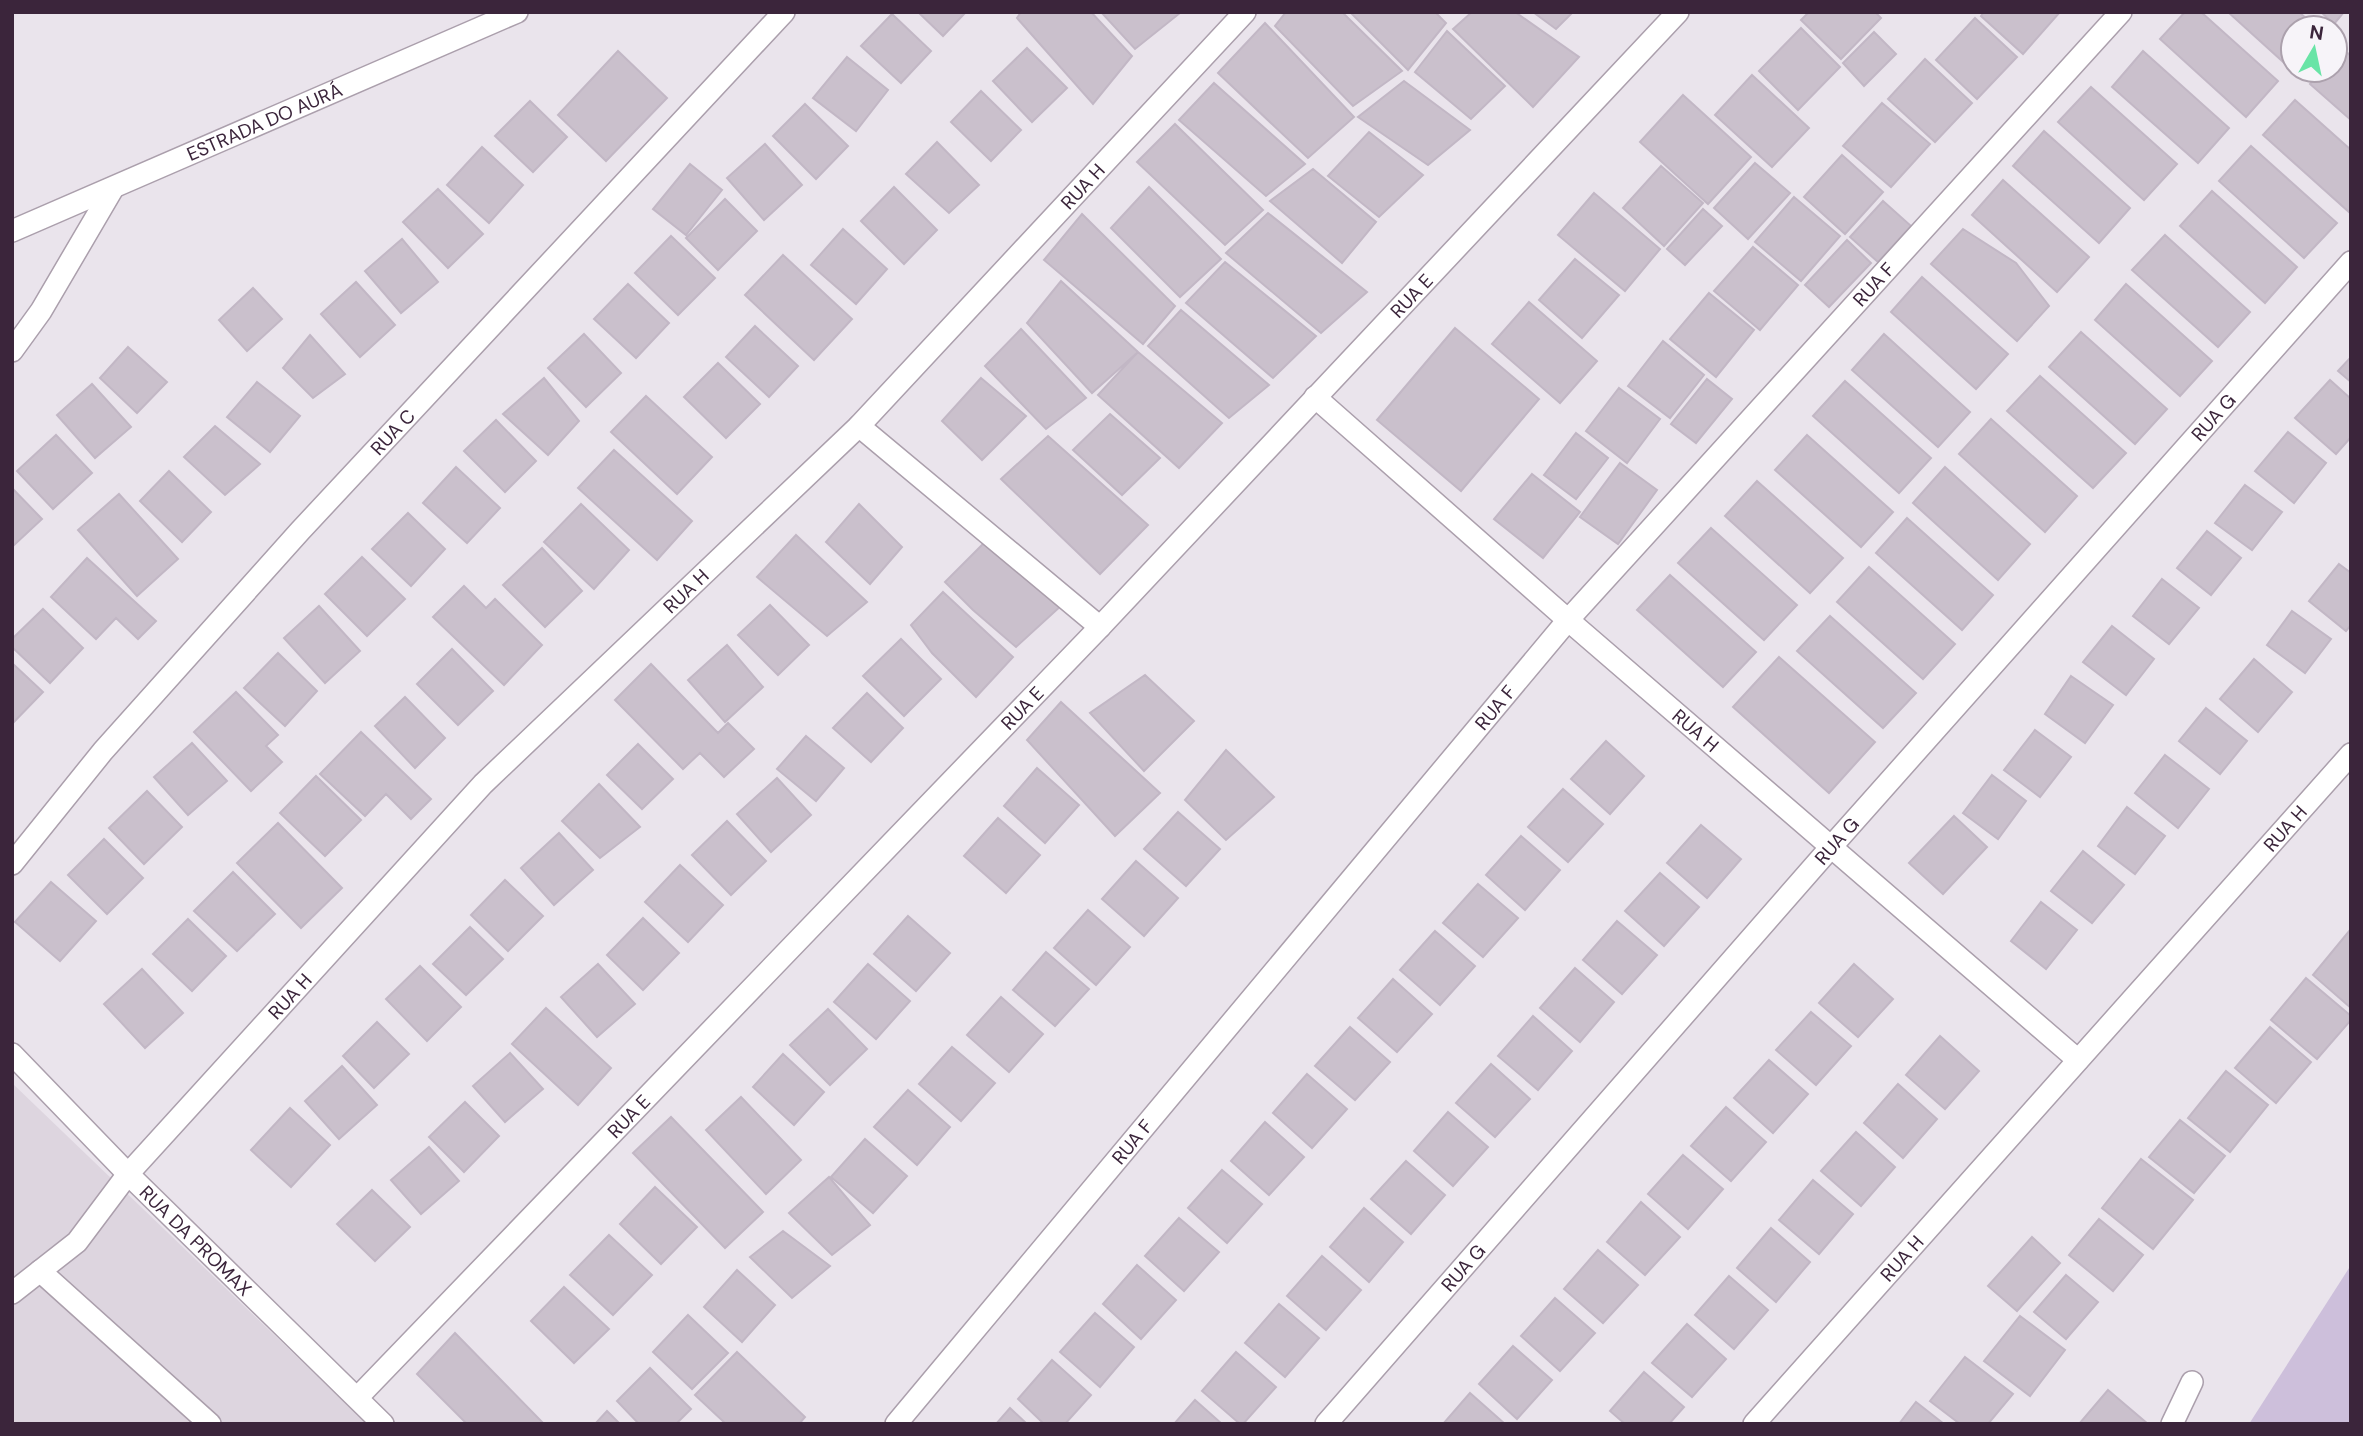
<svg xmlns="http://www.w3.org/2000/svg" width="2363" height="1436" font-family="'DM Sans',sans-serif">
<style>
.built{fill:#ddd5df}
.green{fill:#cdbfdb}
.building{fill:#cac0cc;stroke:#c2b7c5;stroke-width:2}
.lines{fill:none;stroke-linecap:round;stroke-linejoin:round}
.minor-casing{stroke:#ab9fac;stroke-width:24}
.minor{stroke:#fff;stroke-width:21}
.labels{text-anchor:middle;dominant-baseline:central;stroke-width:6;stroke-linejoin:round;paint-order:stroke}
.street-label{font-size:19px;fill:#3b253b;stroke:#f7f4f9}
</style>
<rect width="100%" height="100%" fill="#eae4ec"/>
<path class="built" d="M 12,1083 L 367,1424 L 12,1424 Z"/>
<path class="green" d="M 2351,1265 L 2351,1424 L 2249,1424 Z"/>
<path class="building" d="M 918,12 L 966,12 L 943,36 Z
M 1021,12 L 1091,12 L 1132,56 L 1093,104 L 1017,18 Z
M 1101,12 L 1179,12 L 1180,13 L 1135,49 Z
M 1286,12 L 1342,12 L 1402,71 L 1353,106 L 1275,26 Z
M 1350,12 L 1435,12 L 1446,23 L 1408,70 Z
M 1472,12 L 1515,12 L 1579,57 L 1533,107 L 1453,29 Z
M 1533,12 L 1573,12 L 1556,29 Z
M 1809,12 L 1875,12 L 1881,18 L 1841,59 L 1801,20 Z
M 1984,12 L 2060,12 L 2023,54 L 1981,16 Z
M 2185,12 L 2201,12 L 2278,81 L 2246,117 L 2160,39 Z
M 2228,12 L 2299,12 L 2317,28 L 2293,28 L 2293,71 Z
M 2321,12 L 2344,12 L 2334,24 Z
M 892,14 L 931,51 L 901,83 L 861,46 Z
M 1975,18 L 2017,57 L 1977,99 L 1936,60 Z
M 1265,23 L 1354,117 L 1308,158 L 1218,73 Z
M 1801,28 L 1840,67 L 1798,110 L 1759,71 Z
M 1447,31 L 1505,86 L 1471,119 L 1415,72 Z
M 1874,32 L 1896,54 L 1864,86 L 1843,63 Z
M 1027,48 L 1067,88 L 1032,122 L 993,81 Z
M 2343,49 L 2351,56 L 2351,120 L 2310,84 L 2323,70 L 2335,70 L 2335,57 Z
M 618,51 L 667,98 L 606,161 L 558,115 Z
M 2143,51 L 2229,128 L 2198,163 L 2112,87 Z
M 847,57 L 888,90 L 856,131 L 813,98 Z
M 1925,59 L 1972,103 L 1935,142 L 1888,99 Z
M 1752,75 L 1809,128 L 1772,167 L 1715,115 Z
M 1404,81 L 1470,130 L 1428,165 L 1358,117 Z
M 1214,83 L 1305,164 L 1266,196 L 1179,120 Z
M 2091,87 L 2177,164 L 2144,200 L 2058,122 Z
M 981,91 L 1021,130 L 991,161 L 951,122 Z
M 1683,95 L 1751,157 L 1708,204 L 1640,142 Z
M 2295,100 L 2351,150 L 2351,210 L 2349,212 L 2263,135 Z
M 530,101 L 567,137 L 533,172 L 495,136 Z
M 1882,103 L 1930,144 L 1891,187 L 1843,146 Z
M 805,104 L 848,146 L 816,179 L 773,136 Z
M 1175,124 L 1263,210 L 1225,245 L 1137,162 Z
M 2044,131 L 2130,208 L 2099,243 L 2013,166 Z
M 1369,132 L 1423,175 L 1379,217 L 1328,176 Z
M 937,142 L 979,185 L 949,213 L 906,174 Z
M 765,144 L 802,185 L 764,220 L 727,178 Z
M 2251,146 L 2337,223 L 2304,258 L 2219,181 Z
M 482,147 L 523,185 L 489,223 L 447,185 Z
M 1842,155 L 1883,192 L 1845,234 L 1804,197 Z
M 1755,163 L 1790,193 L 1748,239 L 1714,208 Z
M 690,164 L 722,190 L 686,235 L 653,209 Z
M 1661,166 L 1703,203 L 1664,246 L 1623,208 Z
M 1313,169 L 1376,222 L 1342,263 L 1270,201 Z
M 2003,180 L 2089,257 L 2057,292 L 1972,215 Z
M 894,187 L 937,230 L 904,264 L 861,221 Z
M 1149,187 L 1221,259 L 1180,297 L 1111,228 Z
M 438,189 L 483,234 L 448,268 L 403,222 Z
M 2212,191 L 2297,267 L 2265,303 L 2180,226 Z
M 1594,193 L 1660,249 L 1625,291 L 1558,235 Z
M 1794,197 L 1840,236 L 1801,281 L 1755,242 Z
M 725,199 L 757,231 L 718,270 L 686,238 Z
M 1883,201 L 1911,226 L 1878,262 L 1850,237 Z
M 1703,209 L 1722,226 L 1685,265 L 1667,249 Z
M 1268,213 L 1367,292 L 1321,333 L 1226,253 Z
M 1082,214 L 1175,306 L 1143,344 L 1044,260 Z
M 843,229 L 887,269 L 856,304 L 811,265 Z
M 1963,229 L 2016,263 L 2049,306 L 2017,341 L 1931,264 Z
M 2165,235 L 2250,312 L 2218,347 L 2132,270 Z
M 671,236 L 715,278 L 678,315 L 635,273 Z
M 402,239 L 438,282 L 401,313 L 365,271 Z
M 1847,240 L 1871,263 L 1829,307 L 1805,285 Z
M 1753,247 L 1798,285 L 1760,330 L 1714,291 Z
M 783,255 L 852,319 L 814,360 L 745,295 Z
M 1575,259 L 1619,295 L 1582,338 L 1539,300 Z
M 1225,262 L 1316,336 L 1273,378 L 1186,303 Z
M 1922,277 L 2008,354 L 1976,389 L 1891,312 Z
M 1061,281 L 1138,352 L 1092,393 L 1027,323 Z
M 356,282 L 395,325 L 360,357 L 321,314 Z
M 628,284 L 669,323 L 636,358 L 594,319 Z
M 2126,284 L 2212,361 L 2180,396 L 2095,320 Z
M 253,288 L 282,319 L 247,351 L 219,320 Z
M 1709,293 L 1754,330 L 1716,377 L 1670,339 Z
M 1529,302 L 1597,361 L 1560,403 L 1492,344 Z
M 1181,310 L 1269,385 L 1229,418 L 1148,346 Z
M 755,326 L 798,366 L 769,397 L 726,357 Z
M 1455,328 L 1539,399 L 1461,491 L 1377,420 Z
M 1021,329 L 1086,398 L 1046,429 L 985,366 Z
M 2081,332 L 2167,409 L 2135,444 L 2049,367 Z
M 584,334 L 621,373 L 586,407 L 548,368 Z
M 1884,334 L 1970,412 L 1938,447 L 1852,370 Z
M 310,335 L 345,374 L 313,398 L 283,368 Z
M 1663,341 L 1704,375 L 1670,418 L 1628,386 Z
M 128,347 L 167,382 L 137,413 L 100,378 Z
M 1138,352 L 1222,423 L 1179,468 L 1098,395 Z
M 2351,357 L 2351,382 L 2338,371 Z
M 718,363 L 760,404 L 726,438 L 684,397 Z
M 2040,376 L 2126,453 L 2093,488 L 2007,411 Z
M 544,378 L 579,421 L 548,455 L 503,414 Z
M 981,378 L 1026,416 L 982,460 L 942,421 Z
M 1707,379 L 1732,399 L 1696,443 L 1671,424 Z
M 2330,380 L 2351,399 L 2351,437 L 2336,454 L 2295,418 Z
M 1845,381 L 1931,458 L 1899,493 L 1813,416 Z
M 257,382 L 300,416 L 270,452 L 227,417 Z
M 92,384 L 131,427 L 95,458 L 57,415 Z
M 1619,388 L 1660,419 L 1627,463 L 1586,431 Z
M 646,396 L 712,457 L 677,494 L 611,432 Z
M 1110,414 L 1160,458 L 1122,495 L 1073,450 Z
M 1991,419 L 2077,496 L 2045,532 L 1959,454 Z
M 496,420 L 536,461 L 505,492 L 464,451 Z
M 215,426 L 260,464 L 225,495 L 184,457 Z
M 2288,432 L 2326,463 L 2294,503 L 2255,471 Z
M 1576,433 L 1608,458 L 1576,499 L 1544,475 Z
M 56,435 L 92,473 L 53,509 L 17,471 Z
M 1807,435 L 1893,512 L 1861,547 L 1775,470 Z
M 1048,436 L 1148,525 L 1100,574 L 1001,479 Z
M 614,450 L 692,521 L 657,560 L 578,488 Z
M 1620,463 L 1657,490 L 1618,544 L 1580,517 Z
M 456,467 L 500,508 L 467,543 L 423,503 Z
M 1945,467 L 2030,544 L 1998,580 L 1913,503 Z
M 169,471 L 211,512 L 182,542 L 140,501 Z
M 1532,474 L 1580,512 L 1543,558 L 1494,519 Z
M 1757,481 L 1843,558 L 1810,593 L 1725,516 Z
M 2245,485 L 2282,512 L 2252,550 L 2215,523 Z
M 12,488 L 42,519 L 12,547 Z
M 119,494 L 178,559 L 137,596 L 78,530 Z
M 581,504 L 629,550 L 594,589 L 544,542 Z
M 859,504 L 902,547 L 870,584 L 826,542 Z
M 408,513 L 445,549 L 411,586 L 372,549 Z
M 1907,518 L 1993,595 L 1962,630 L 1876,553 Z
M 1711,528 L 1797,605 L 1764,640 L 1678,563 Z
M 2207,531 L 2241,558 L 2211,595 L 2177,568 Z
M 796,535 L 867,602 L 827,636 L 757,577 Z
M 990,537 L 1063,604 L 1016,647 L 973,610 L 945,582 Z
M 542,548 L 582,591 L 545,627 L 503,585 Z
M 362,557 L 405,599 L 367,636 L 325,594 Z
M 87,558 L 156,621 L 138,639 L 116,618 L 96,639 L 51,597 Z
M 2339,564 L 2351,573 L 2351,625 L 2346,631 L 2309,601 Z
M 1869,567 L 1955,644 L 1923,679 L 1837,602 Z
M 1670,575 L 1756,652 L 1723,687 L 1637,610 Z
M 2162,579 L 2199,608 L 2169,644 L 2133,616 Z
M 464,586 L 486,608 L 495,599 L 542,645 L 504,685 L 433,617 Z
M 943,592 L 1013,657 L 976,697 L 932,653 L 911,625 Z
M 770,605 L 809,645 L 778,675 L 738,635 Z
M 319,606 L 360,651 L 325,683 L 284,638 Z
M 43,609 L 83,648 L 50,683 L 12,647 L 12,639 Z
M 2292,611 L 2331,639 L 2305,673 L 2267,645 Z
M 1830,616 L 1916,693 L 1883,728 L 1797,651 Z
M 2112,626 L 2154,659 L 2126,695 L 2083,662 Z
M 901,639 L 941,679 L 904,716 L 863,676 Z
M 727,645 L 763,687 L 725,722 L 688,680 Z
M 452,649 L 493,691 L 458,725 L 417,684 Z
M 278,653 L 317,691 L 285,726 L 244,688 Z
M 1779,657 L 1875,742 L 1829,793 L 1733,707 Z
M 2254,659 L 2292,692 L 2258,732 L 2220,699 Z
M 12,663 L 43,692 L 12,724 Z
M 651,664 L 718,733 L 728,723 L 754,749 L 724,777 L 700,753 L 683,769 L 615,700 Z
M 1145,675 L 1194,721 L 1144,771 L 1090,713 Z
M 2071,676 L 2113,705 L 2085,743 L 2045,714 Z
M 236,692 L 278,735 L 266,746 L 282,762 L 251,791 L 194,732 Z
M 867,693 L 903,728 L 871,762 L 833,728 Z
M 405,697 L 445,738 L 415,768 L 375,726 Z
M 1061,702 L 1160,793 L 1115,836 L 1027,740 Z
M 2206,708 L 2247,741 L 2220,774 L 2179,741 Z
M 2035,730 L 2071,757 L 2040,797 L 2004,770 Z
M 361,732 L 431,799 L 411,819 L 386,794 L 365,816 L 320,774 Z
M 806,736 L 844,768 L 816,801 L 777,769 Z
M 1606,741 L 1644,776 L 1610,814 L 1571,779 Z
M 192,743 L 227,781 L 188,815 L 154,777 Z
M 638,744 L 673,779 L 642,809 L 607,775 Z
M 1226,750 L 1274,797 L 1226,840 L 1185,800 Z
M 2165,755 L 2209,789 L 2178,828 L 2135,793 Z
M 1037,768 L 1079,805 L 1045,843 L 1004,806 Z
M 1992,775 L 2026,801 L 1998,839 L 1963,813 Z
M 316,776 L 361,820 L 325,856 L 280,813 Z
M 777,778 L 811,815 L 771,852 L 737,814 Z
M 599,784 L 640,827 L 600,858 L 562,821 Z
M 1563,789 L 1603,824 L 1568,862 L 1528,827 Z
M 147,791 L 182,827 L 144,864 L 109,828 Z
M 2127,807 L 2165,836 L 2135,874 L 2098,846 Z
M 1178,812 L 1220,849 L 1186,886 L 1144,849 Z
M 1954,816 L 1987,847 L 1943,894 L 1909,863 Z
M 998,818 L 1040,855 L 1006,893 L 964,856 Z
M 727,821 L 766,861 L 731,895 L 692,855 Z
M 278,823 L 342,888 L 301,928 L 237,863 Z
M 1701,825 L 1741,859 L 1707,898 L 1667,863 Z
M 559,833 L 593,870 L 554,905 L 521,868 Z
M 1521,836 L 1560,870 L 1525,910 L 1486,875 Z
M 104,839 L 143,878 L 107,914 L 68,875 Z
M 2083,851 L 2124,885 L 2092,923 L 2051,891 Z
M 1136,861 L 1178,898 L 1144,936 L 1102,899 Z
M 680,865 L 723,905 L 688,942 L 645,902 Z
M 233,872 L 275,914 L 237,951 L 194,911 Z
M 1660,873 L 1699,907 L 1664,946 L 1625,911 Z
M 505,880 L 543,916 L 508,951 L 471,915 Z
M 51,882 L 96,921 L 60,961 L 15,922 Z
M 1478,884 L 1518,918 L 1483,957 L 1443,923 Z
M 2041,902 L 2077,930 L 2046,969 L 2011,941 Z
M 1088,910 L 1130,947 L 1096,985 L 1054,948 Z
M 908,916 L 950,953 L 916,991 L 874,954 Z
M 643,918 L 679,953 L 643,990 L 607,955 Z
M 188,919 L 226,956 L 192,991 L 153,954 Z
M 1617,921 L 1657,955 L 1622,994 L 1583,960 Z
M 470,927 L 503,959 L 466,995 L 433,964 Z
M 2350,930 L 2351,931 L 2351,1008 L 2313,975 Z
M 1435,931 L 1475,966 L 1440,1005 L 1400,970 Z
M 1046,952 L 1089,989 L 1055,1026 L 1013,990 Z
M 598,964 L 635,1004 L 597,1037 L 561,997 Z
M 868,964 L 910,1001 L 876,1039 L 834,1002 Z
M 1854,964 L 1893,999 L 1858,1037 L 1819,1003 Z
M 420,966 L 461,1007 L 427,1041 L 386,999 Z
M 1575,968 L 1614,1002 L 1580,1042 L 1540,1008 Z
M 142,969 L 183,1013 L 145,1048 L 104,1004 Z
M 2306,978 L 2351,1016 L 2351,1020 L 2317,1059 L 2271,1020 Z
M 1393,979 L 1432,1014 L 1397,1052 L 1358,1018 Z
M 1001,997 L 1043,1034 L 1009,1072 L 967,1035 Z
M 546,1008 L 611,1068 L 578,1105 L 512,1044 Z
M 828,1009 L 867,1049 L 830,1085 L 790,1045 Z
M 1811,1012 L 1851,1046 L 1816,1085 L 1776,1050 Z
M 1533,1016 L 1572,1051 L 1538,1090 L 1498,1056 Z
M 377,1022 L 409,1054 L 374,1088 L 343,1056 Z
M 1350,1027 L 1390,1062 L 1355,1100 L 1315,1066 Z
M 2270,1027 L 2311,1062 L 2276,1103 L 2235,1068 Z
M 1940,1036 L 1979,1071 L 1945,1109 L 1906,1075 Z
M 952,1047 L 995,1083 L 961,1121 L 919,1084 Z
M 510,1053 L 543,1089 L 505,1122 L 473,1086 Z
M 783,1054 L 824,1092 L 794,1125 L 753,1087 Z
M 1769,1060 L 1808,1094 L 1773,1133 L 1734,1098 Z
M 1491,1064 L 1530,1099 L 1495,1137 L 1456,1103 Z
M 342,1066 L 377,1105 L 339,1139 L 305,1101 Z
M 2226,1071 L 2268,1105 L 2230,1152 L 2188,1118 Z
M 1307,1074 L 1347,1109 L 1312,1148 L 1273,1113 Z
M 1898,1084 L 1937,1119 L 1903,1158 L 1864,1123 Z
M 908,1090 L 950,1127 L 917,1165 L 874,1127 Z
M 741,1097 L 801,1160 L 766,1194 L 706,1130 Z
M 465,1102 L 499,1136 L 464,1172 L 429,1137 Z
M 1726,1107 L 1766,1142 L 1731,1181 L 1691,1146 Z
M 290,1108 L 330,1145 L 291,1187 L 251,1150 Z
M 1448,1112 L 1488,1147 L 1453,1186 L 1414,1151 Z
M 671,1117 L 763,1212 L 725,1248 L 633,1153 Z
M 2180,1120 L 2225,1156 L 2194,1193 L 2149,1157 Z
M 1265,1122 L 1304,1157 L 1269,1195 L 1231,1161 Z
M 1856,1132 L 1895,1167 L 1861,1206 L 1821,1171 Z
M 865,1139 L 907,1176 L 873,1213 L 831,1177 Z
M 429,1147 L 459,1181 L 421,1214 L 391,1180 Z
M 1683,1155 L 1723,1189 L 1688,1229 L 1648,1194 Z
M 2141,1159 L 2193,1200 L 2153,1249 L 2102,1208 Z
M 1406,1161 L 1445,1195 L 1411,1234 L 1371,1199 Z
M 1222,1170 L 1262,1204 L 1227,1243 L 1188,1208 Z
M 829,1177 L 870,1225 L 832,1255 L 789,1213 Z
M 1813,1180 L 1853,1214 L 1819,1254 L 1779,1220 Z
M 655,1187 L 697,1227 L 661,1264 L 620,1224 Z
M 372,1190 L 410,1227 L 375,1261 L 337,1224 Z
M 1641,1202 L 1680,1237 L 1645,1275 L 1607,1242 Z
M 1364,1208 L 1403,1242 L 1369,1282 L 1330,1247 Z
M 1179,1218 L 1219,1252 L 1184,1291 L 1145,1256 Z
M 2099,1219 L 2143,1255 L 2113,1291 L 2069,1255 Z
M 1771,1228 L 1810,1262 L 1776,1302 L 1737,1268 Z
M 783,1231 L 830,1266 L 792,1298 L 750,1257 Z
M 609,1235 L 652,1275 L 613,1315 L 570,1275 Z
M 2032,1237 L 2060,1263 L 2017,1311 L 1988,1286 Z
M 1598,1250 L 1638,1285 L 1603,1323 L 1564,1289 Z
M 1322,1256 L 1361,1290 L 1326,1330 L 1287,1296 Z
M 1137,1265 L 1176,1300 L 1141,1339 L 1103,1304 Z
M 737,1270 L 775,1305 L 742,1342 L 704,1307 Z
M 2066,1275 L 2098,1302 L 2066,1339 L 2034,1312 Z
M 1729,1276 L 1768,1310 L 1734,1349 L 1695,1315 Z
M 564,1287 L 609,1329 L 574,1363 L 531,1321 Z
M 1555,1298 L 1595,1333 L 1560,1371 L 1521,1336 Z
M 1279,1304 L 1319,1338 L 1285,1377 L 1245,1343 Z
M 1095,1313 L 1134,1347 L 1100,1387 L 1060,1352 Z
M 688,1315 L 728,1353 L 692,1389 L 653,1352 Z
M 2020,1316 L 2065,1350 L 2030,1396 L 1984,1361 Z
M 1687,1324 L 1726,1359 L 1692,1397 L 1652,1363 Z
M 455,1333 L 544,1424 L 467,1424 L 417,1374 Z
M 1513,1346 L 1552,1380 L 1517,1419 L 1479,1384 Z
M 737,1352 L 805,1417 L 799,1424 L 726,1424 L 695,1395 Z
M 1236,1352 L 1276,1387 L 1243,1424 L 1240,1424 L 1202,1391 Z
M 1965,1357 L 2013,1394 L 1988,1424 L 1960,1424 L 1930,1401 Z
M 1052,1360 L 1091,1395 L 1065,1424 L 1044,1424 L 1018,1399 Z
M 650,1368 L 691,1409 L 676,1424 L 639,1424 L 617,1401 Z
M 1644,1372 L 1684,1407 L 1669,1424 L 1625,1424 L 1610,1411 Z
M 2108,1390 L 2148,1424 L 2079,1424 Z
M 1470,1393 L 1505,1424 L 1443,1424 Z
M 1195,1400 L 1222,1424 L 1174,1424 Z
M 1916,1402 L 1944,1424 L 1899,1424 Z
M 1010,1408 L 1027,1424 L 996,1424 Z
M 607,1411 L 620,1424 L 595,1424 Z"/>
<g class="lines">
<defs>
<g id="minor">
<path id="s1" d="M 12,231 L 517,12"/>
<path d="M 12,351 L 41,311 L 112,190"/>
<path id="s2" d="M 1315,397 L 1568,620 L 2078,1060"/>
<path d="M 859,426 L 1100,627"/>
<path id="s3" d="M 12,864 L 103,751 L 300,531 L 784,12"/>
<path id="s4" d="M 12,1054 L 128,1174 L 383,1424"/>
<path d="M 40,1271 L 210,1424"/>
<path id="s5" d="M 12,1293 L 77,1242 L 128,1174 L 483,784 L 859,426 L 1245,12"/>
<path id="s6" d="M 358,1397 L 1100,627 L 1678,12"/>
<path id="s7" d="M 896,1424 L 1568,620 L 2121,12"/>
<path id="s8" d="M 1326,1424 L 1831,847 L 2351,262"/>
<path id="s9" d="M 1754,1424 L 2351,754"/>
<path d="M 2172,1424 L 2192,1382"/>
</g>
</defs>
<use href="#minor" class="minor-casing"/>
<use href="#minor" class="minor"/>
</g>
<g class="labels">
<g class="street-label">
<text stroke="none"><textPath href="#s1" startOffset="275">ESTRADA DO AURÁ</textPath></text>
<text stroke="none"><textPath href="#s5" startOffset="1542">RUA H</textPath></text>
<text stroke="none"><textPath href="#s7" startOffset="1502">RUA F</textPath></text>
<text stroke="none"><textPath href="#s6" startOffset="1524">RUA E</textPath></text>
<text stroke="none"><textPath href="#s8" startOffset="1342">RUA G</textPath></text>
<text stroke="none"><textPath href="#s3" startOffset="576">RUA C</textPath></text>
<text stroke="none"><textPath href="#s5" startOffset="975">RUA H</textPath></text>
<text stroke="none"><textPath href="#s7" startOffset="934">RUA F</textPath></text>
<text stroke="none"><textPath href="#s6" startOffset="957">RUA E</textPath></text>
<text stroke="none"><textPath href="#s2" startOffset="506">RUA H</textPath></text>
<text stroke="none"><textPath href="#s9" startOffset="798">RUA H</textPath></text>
<text stroke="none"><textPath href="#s8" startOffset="775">RUA G</textPath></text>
<text stroke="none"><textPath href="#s5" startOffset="408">RUA H</textPath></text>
<text stroke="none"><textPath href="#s6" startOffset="390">RUA E</textPath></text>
<text stroke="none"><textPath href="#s7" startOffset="368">RUA F</textPath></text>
<text stroke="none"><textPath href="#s4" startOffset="262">RUA DA PROMAX</textPath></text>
<text stroke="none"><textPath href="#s9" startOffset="222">RUA H</textPath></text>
<text stroke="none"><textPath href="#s8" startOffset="208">RUA G</textPath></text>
</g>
</g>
<rect width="2363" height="1436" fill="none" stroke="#3b253b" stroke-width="28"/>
<g transform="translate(2314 49) rotate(9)"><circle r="33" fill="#f7f4f9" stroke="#aca1ad" stroke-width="2"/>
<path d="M0-5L12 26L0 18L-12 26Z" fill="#69e4a6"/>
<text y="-10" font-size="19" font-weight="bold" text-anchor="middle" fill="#3b253b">N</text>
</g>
</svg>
